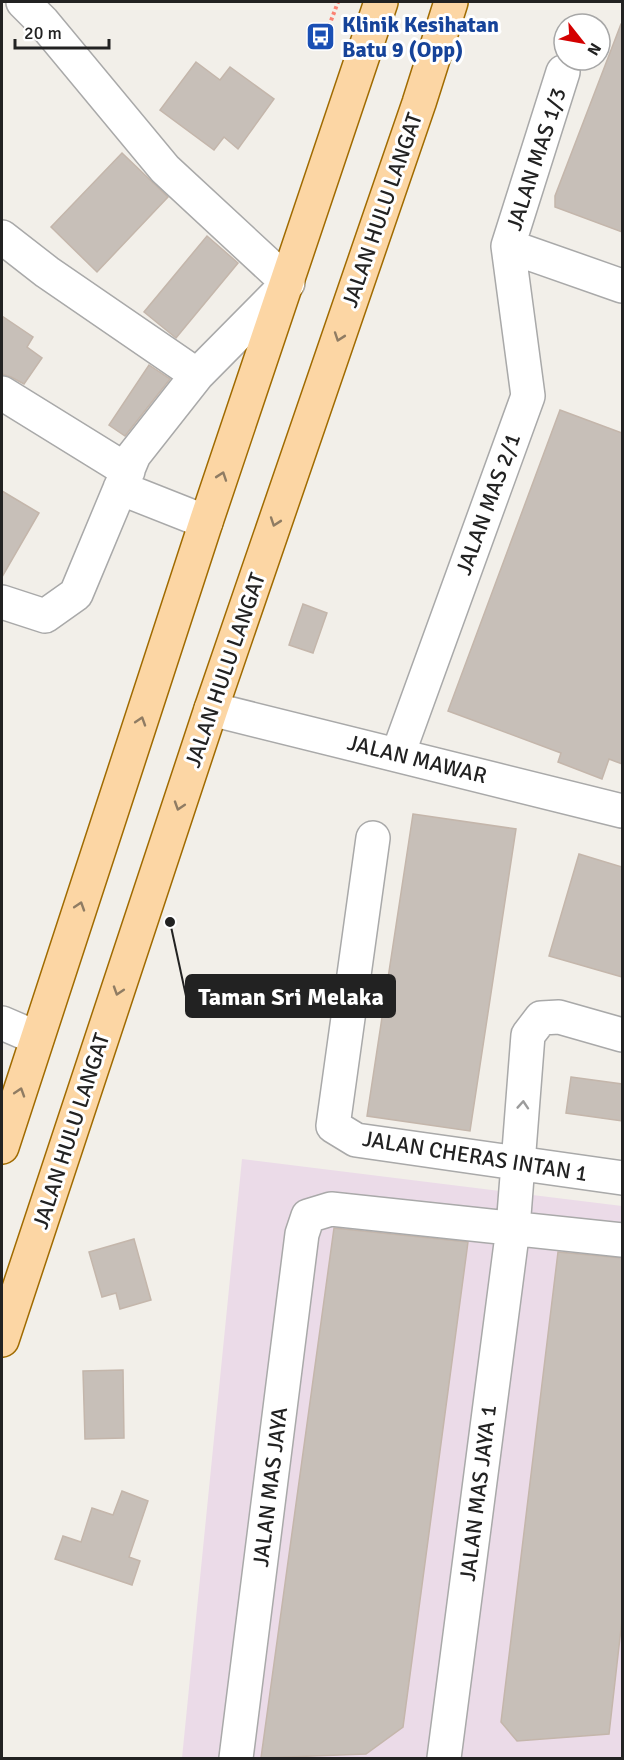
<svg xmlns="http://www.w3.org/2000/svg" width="624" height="1760" font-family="Signika,sans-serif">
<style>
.industrial{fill:#ebdbe8}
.building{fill:#c7bfb8;stroke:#c4b6ab;stroke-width:1.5}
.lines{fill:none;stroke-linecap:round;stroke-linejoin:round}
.minor-casing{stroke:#a9a9a9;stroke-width:36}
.major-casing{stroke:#a06b00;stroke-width:36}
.path{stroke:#fa8072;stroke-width:4;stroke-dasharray:3 3;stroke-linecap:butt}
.minor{stroke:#fff;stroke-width:33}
.major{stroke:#fcd6a4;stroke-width:33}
.oneway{stroke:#8f7c63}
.oneway2{stroke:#9c9c9c}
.labels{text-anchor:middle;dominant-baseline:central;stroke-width:6;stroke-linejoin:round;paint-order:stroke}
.transit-label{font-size:22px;font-weight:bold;fill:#164399;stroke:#fff;text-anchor:start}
.street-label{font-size:22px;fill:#222;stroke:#fff}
.leader{fill:none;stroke:#222;stroke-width:2}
.callout-dot{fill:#222;stroke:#fff;stroke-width:2}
.callout{fill:#222;stroke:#222;stroke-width:2}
.callout-label{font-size:24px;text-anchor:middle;font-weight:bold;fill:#fff}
</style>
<rect width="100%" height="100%" fill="#f2efe9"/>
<path class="industrial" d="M 242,1159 L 622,1206 L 622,1758 L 182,1758 Z"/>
<path class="building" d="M 621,24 L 622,24 L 622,232 L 555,207 L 555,196 Z
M 196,62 L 220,80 L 230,67 L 274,99 L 238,149 L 224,137 L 214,150 L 160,110 Z
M 122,153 L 168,197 L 97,272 L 51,227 Z
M 207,236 L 238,263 L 176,338 L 144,312 Z
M 2,316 L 33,337 L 27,347 L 42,358 L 24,384 L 11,377 L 2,374 Z
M 149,365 L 170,379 L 125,436 L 109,425 Z
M 560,410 L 622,433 L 622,764 L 609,759 L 602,779 L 558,762 L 561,753 L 448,711 Z
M 2,491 L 39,513 L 2,577 Z
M 303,604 L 327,613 L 313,653 L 289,645 Z
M 413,814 L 516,829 L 470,1131 L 367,1116 Z
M 579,854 L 622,867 L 622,977 L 549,956 Z
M 571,1077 L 622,1084 L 622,1121 L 566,1113 Z
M 334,1228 L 468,1242 L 403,1727 L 366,1754 L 261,1758 Z
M 134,1239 L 151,1300 L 120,1309 L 116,1293 L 102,1297 L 89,1252 Z
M 558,1252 L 622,1258 L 622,1620 L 609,1734 L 517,1741 L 501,1722 Z
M 123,1370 L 124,1438 L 85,1439 L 83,1371 Z
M 122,1491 L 148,1501 L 129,1557 L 140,1561 L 132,1585 L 55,1559 L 63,1536 L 81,1542 L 92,1508 L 113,1515 Z"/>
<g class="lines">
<defs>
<path id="minor" d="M 2,237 L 47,272 L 197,375
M 508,246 L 622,286
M 2,393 L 128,471
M 120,488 L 206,522
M 2,602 L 45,616 L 76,594 L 134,455 L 197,375 L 288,283 L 165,169 L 43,22 L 23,2
M 211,709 L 622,811
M 398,754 L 528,396 L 508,246 L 563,72
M 373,838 L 333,1126 L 356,1140 L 622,1178
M 2,1023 L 37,1038
M 236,1758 L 302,1234 L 308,1216 L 331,1209 L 622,1240
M 444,1758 L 513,1228 L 528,1035 L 541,1018 L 559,1017 L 622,1035"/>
<path id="major" d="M 2,1147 L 206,522 L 381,2
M 2,1340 L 211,709 L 419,103 L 451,2"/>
</defs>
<use href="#minor" class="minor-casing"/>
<use href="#major" class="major-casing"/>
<path class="path" d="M 329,26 L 338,2"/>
<use href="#minor" class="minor"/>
<use href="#major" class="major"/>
</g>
<defs><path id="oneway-chevron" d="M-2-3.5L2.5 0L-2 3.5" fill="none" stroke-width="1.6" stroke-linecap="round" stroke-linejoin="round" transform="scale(1.5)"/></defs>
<g class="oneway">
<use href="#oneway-chevron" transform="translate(339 337) rotate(109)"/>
<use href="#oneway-chevron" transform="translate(222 476) rotate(-71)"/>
<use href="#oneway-chevron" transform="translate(275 522) rotate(109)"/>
<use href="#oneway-chevron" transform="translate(141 721) rotate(-72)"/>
<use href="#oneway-chevron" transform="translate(179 806) rotate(108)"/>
<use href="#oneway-chevron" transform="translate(80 906) rotate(-72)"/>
<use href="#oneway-chevron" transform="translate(118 991) rotate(108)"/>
<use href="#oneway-chevron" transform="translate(20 1092) rotate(-72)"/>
</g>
<use class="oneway2" href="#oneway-chevron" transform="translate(523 1105) rotate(-86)"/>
<defs>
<symbol id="bus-square" viewBox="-11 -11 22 22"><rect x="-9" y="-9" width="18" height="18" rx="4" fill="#1a4fb4" stroke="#fff"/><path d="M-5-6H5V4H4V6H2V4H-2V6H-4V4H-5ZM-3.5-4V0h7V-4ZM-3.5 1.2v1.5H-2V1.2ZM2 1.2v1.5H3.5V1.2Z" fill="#fff"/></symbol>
</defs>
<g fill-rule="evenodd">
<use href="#bus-square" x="304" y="20" width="33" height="33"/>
</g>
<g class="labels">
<g class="transit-label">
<text x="342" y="24">Klinik Kesihatan<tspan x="342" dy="25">Batu 9 (Opp)</tspan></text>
</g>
<g class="street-label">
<text transform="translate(536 159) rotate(-72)">JALAN MAS 1/3</text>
<text transform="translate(382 210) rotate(-71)">JALAN HULU LANGAT</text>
<text transform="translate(488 504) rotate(-70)">JALAN MAS 2/1</text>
<text transform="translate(225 670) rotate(-71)">JALAN HULU LANGAT</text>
<text transform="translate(417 759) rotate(14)">JALAN MAWAR</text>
<text transform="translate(71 1131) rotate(-72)">JALAN HULU LANGAT</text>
<text transform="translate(475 1156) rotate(9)">JALAN CHERAS INTAN 1</text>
<text transform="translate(270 1487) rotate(-83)">JALAN MAS JAYA</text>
<text transform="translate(478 1493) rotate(-83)">JALAN MAS JAYA 1</text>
</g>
</g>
<path class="leader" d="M170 922L186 996"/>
<circle class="callout-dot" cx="170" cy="922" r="6"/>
<rect class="callout" x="186" y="975" width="209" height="42" rx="6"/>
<g class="callout-label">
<text x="291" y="1005">Taman Sri Melaka</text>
</g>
<rect width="624" height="1760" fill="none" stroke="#222222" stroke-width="6"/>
<g transform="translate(582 42) rotate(121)"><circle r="28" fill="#ffffff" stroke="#a7a7a7" stroke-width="1.5"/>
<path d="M0-4.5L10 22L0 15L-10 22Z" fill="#d40000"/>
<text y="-9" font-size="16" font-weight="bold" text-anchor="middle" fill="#222222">N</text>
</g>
<path d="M15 39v9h94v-9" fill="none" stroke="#222222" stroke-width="3"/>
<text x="24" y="39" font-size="18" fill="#222222" stroke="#ffffff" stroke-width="4.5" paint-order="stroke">20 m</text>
</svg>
